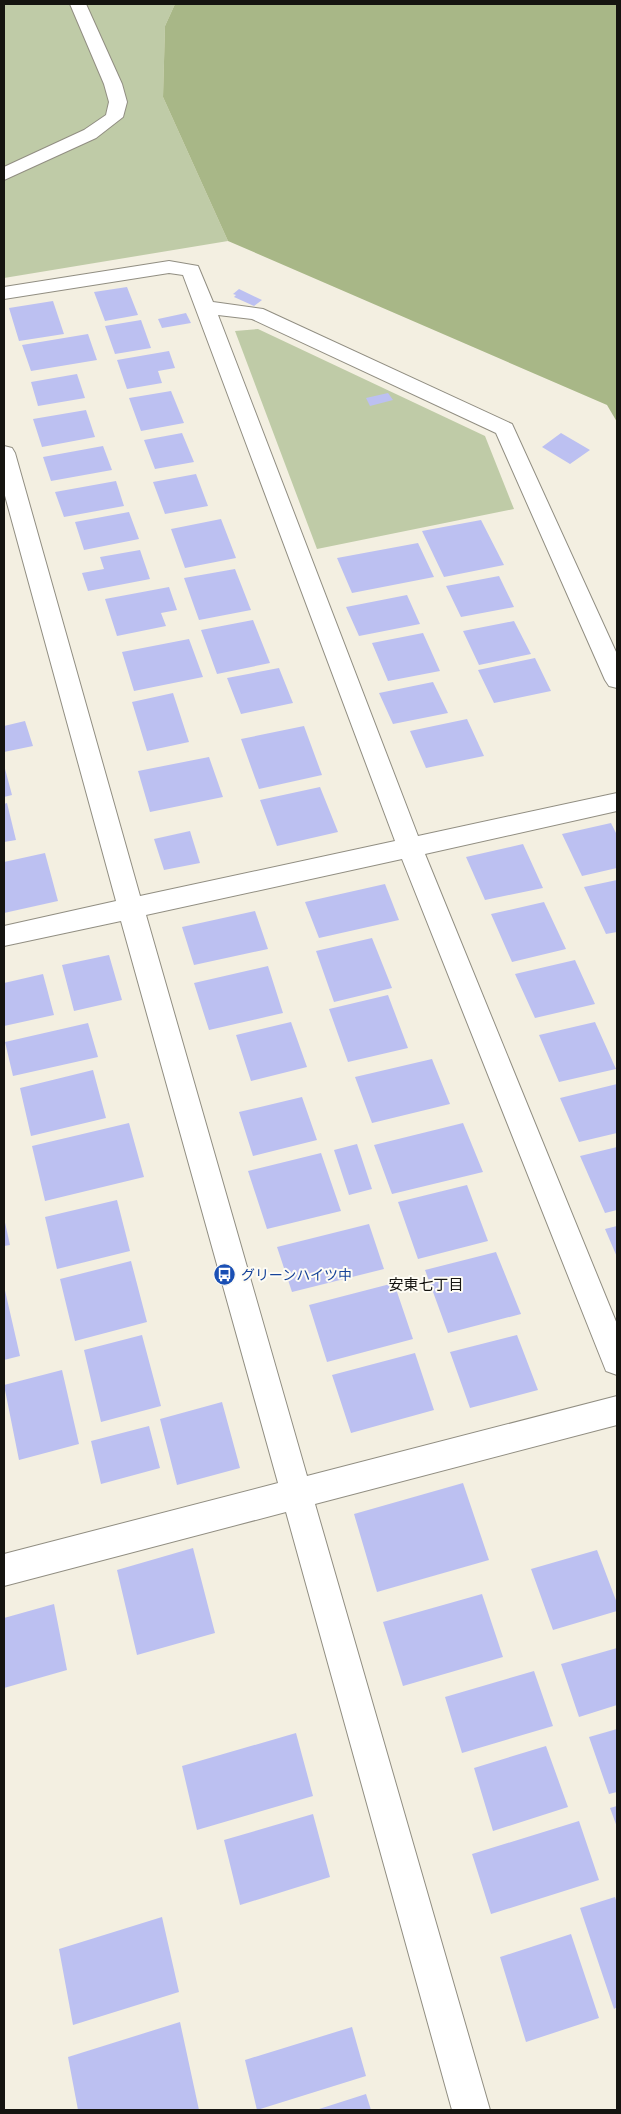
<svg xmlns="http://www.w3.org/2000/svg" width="621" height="2114" font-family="Montserrat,'Noto Sans JP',sans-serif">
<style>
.green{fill:#bfcba7}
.forest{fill:#a8b787}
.building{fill:#bcc0f1}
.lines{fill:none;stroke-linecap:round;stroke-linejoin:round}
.minor-casing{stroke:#918e82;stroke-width:2}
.minor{fill:#fff;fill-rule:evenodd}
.labels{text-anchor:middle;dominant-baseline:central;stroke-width:4;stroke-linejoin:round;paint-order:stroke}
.transit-label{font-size:14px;fill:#164399;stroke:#fefcf4;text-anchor:start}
.neighbourhood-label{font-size:15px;fill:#151410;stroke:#fefcf4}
</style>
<rect width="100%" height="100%" fill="#f3efe1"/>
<path class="green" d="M 4,4 L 175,4 L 165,26 L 163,97 L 228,241 L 4,278 Z
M 258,329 L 485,436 L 514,509 L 317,549 L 235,331 Z"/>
<path class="forest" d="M 175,4 L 617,4 L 617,422 L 607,405 L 228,241 L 163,97 L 165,26 Z"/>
<path class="building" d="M 127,287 L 138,315 L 105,321 L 94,292 Z
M 239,289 L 262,300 L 254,306 L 234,297 L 236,295 L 233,294 Z
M 53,301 L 64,334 L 19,341 L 9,308 Z
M 186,313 L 191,323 L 162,328 L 158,319 Z
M 141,320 L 151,348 L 115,354 L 105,326 Z
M 88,334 L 97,360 L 31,371 L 22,345 Z
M 169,351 L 175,368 L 158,371 L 162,383 L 127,389 L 117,360 Z
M 77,374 L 85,398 L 38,406 L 31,382 Z
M 171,391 L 184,423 L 141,431 L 129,398 Z
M 388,393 L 393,400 L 370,406 L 366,398 Z
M 86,410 L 95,437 L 42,447 L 33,419 Z
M 182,433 L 194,462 L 155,469 L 144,440 Z
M 561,433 L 590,450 L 570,464 L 542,447 Z
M 103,446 L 112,470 L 51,481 L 43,457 Z
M 196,474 L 208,506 L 165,514 L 153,482 Z
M 116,481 L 124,506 L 64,517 L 55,492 Z
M 129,512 L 139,539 L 84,550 L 75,522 Z
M 221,519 L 236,558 L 185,568 L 171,529 Z
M 481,520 L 504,565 L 444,577 L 422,531 Z
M 418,543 L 434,577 L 352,593 L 337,558 Z
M 140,550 L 150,579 L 88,591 L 82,573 L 104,569 L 100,557 Z
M 235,569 L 251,610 L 199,620 L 184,578 Z
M 499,576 L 514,607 L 461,617 L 446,586 Z
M 169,587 L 177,610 L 161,613 L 166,626 L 117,636 L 105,599 Z
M 407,595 L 420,624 L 359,636 L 346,607 Z
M 253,620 L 270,663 L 217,674 L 201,630 Z
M 514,621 L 531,654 L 479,665 L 463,631 Z
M 423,633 L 440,671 L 388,681 L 372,643 Z
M 189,639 L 203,677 L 134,691 L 122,652 Z
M 535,658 L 551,691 L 494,703 L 478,670 Z
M 279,668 L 293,703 L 241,714 L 227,678 Z
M 433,682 L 448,713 L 393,724 L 379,693 Z
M 173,693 L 189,742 L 147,751 L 132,702 Z
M 467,719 L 484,756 L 426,768 L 410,731 Z
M 25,721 L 33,746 L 4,752 L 4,726 Z
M 304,726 L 322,775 L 259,789 L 241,739 Z
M 209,757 L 223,797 L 150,812 L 138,771 Z
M 4,765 L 12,795 L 4,797 Z
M 320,787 L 338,832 L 277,846 L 260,800 Z
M 7,803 L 16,840 L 4,842 L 4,804 Z
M 611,823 L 617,835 L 617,868 L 582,876 L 562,834 Z
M 190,831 L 200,863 L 164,870 L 154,839 Z
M 523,844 L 543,888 L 485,900 L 466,857 Z
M 45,853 L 58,901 L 4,913 L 4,862 Z
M 617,880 L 617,932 L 606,934 L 584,887 Z
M 385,884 L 399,920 L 319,938 L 305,902 Z
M 544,902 L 566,949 L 512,962 L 491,914 Z
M 255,911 L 268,949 L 194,965 L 182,927 Z
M 372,938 L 392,988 L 334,1002 L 316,951 Z
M 109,955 L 122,1000 L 74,1011 L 62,965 Z
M 575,960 L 595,1004 L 535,1018 L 515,974 Z
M 268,966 L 283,1013 L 209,1030 L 194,983 Z
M 43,974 L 54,1015 L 4,1026 L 4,983 Z
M 388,995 L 408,1048 L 348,1062 L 329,1009 Z
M 291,1022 L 307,1067 L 251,1081 L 236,1035 Z
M 595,1022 L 616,1069 L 559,1082 L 539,1035 Z
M 88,1023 L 98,1057 L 13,1076 L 5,1042 Z
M 432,1059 L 450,1104 L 372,1123 L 355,1077 Z
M 93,1070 L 106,1118 L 31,1136 L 20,1088 Z
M 617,1084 L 617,1133 L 579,1142 L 560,1098 Z
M 302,1097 L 317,1140 L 253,1156 L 239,1112 Z
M 129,1123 L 144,1177 L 45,1201 L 32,1146 Z
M 463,1123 L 483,1172 L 392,1194 L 374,1145 Z
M 357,1144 L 372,1189 L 349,1195 L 334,1150 Z
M 617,1147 L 617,1210 L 605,1213 L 580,1156 Z
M 321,1153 L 341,1211 L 267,1229 L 248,1171 Z
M 467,1185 L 488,1241 L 418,1259 L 398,1202 Z
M 117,1200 L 130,1251 L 57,1269 L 45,1217 Z
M 4,1218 L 10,1245 L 4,1246 Z
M 369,1224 L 384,1269 L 292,1292 L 277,1247 Z
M 617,1226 L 617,1257 L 605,1229 Z
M 496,1252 L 521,1314 L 448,1333 L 425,1270 Z
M 131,1261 L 147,1322 L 75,1341 L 60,1279 Z
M 394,1283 L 413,1339 L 327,1362 L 309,1305 Z
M 4,1286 L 20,1356 L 4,1360 Z
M 142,1335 L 161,1406 L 101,1422 L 84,1350 Z
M 517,1335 L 538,1390 L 470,1408 L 450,1352 Z
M 415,1353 L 434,1410 L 351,1433 L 332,1375 Z
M 62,1370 L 79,1444 L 19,1460 L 4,1385 Z
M 222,1402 L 240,1468 L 177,1485 L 160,1419 Z
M 149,1426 L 160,1468 L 101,1484 L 91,1441 Z
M 463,1483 L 489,1560 L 377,1592 L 354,1514 Z
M 193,1548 L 215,1633 L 137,1655 L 117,1570 Z
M 597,1550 L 617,1603 L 617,1611 L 553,1630 L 531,1569 Z
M 482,1594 L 503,1657 L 403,1686 L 383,1622 Z
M 54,1604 L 67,1670 L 4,1688 L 4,1618 Z
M 617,1648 L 617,1705 L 579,1717 L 561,1664 Z
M 534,1671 L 553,1726 L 462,1753 L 445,1697 Z
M 617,1729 L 617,1792 L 609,1794 L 589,1737 Z
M 296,1733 L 313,1796 L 197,1830 L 182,1766 Z
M 546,1746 L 568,1807 L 493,1831 L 474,1768 Z
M 617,1806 L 617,1827 L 610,1808 Z
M 313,1814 L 330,1877 L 240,1905 L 224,1840 Z
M 579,1821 L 599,1880 L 491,1914 L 472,1854 Z
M 615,1897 L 617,1903 L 617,2007 L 614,2009 L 580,1908 Z
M 162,1917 L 179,1992 L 73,2025 L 59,1949 Z
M 571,1934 L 599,2018 L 526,2042 L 500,1957 Z
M 180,2022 L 199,2110 L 78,2110 L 68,2057 Z
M 352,2027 L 366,2076 L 257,2110 L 245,2060 Z
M 366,2094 L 371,2110 L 316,2110 Z"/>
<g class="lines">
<defs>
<path id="minor" d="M 70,4 L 86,4 L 122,84 L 127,102 L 123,117 L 96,138 L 4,180 L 4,167 L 84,130 L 106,115 L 109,102 L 104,84 Z
M 169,261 L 198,266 L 213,302 L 263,309 L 512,424 L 617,654 L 617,688 L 609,686 L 605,680 L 496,433 L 252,319 L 218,315 L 418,836 L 617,793 L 617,811 L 425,854 L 617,1324 L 617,1375 L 606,1371 L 602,1361 L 402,859 L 146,915 L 307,1476 L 617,1396 L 617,1425 L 315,1504 L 490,2110 L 452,2110 L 286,1512 L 4,1586 L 4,1554 L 278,1483 L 121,921 L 4,946 L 4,926 L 116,901 L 4,492 L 4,446 L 12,448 L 15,453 L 140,896 L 395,841 L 183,275 L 169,273 L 4,299 L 4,287 Z"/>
</defs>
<use href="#minor" class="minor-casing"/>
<use href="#minor" class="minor"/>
</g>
<defs>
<symbol id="bus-disc" viewBox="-11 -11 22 22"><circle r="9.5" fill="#1a4fb4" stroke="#fefcf4"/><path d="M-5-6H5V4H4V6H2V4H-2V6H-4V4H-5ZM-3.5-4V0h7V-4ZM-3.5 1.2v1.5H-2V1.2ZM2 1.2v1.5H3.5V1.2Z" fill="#fff"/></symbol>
</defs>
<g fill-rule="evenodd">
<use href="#bus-disc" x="212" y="1262" width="25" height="25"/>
</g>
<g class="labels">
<g class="transit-label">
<text x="241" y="1275">グリーンハイツ中</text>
</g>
<g class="neighbourhood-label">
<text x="426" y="1284">安東七丁目</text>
</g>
</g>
<rect width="621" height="2114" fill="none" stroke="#151410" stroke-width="10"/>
</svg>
